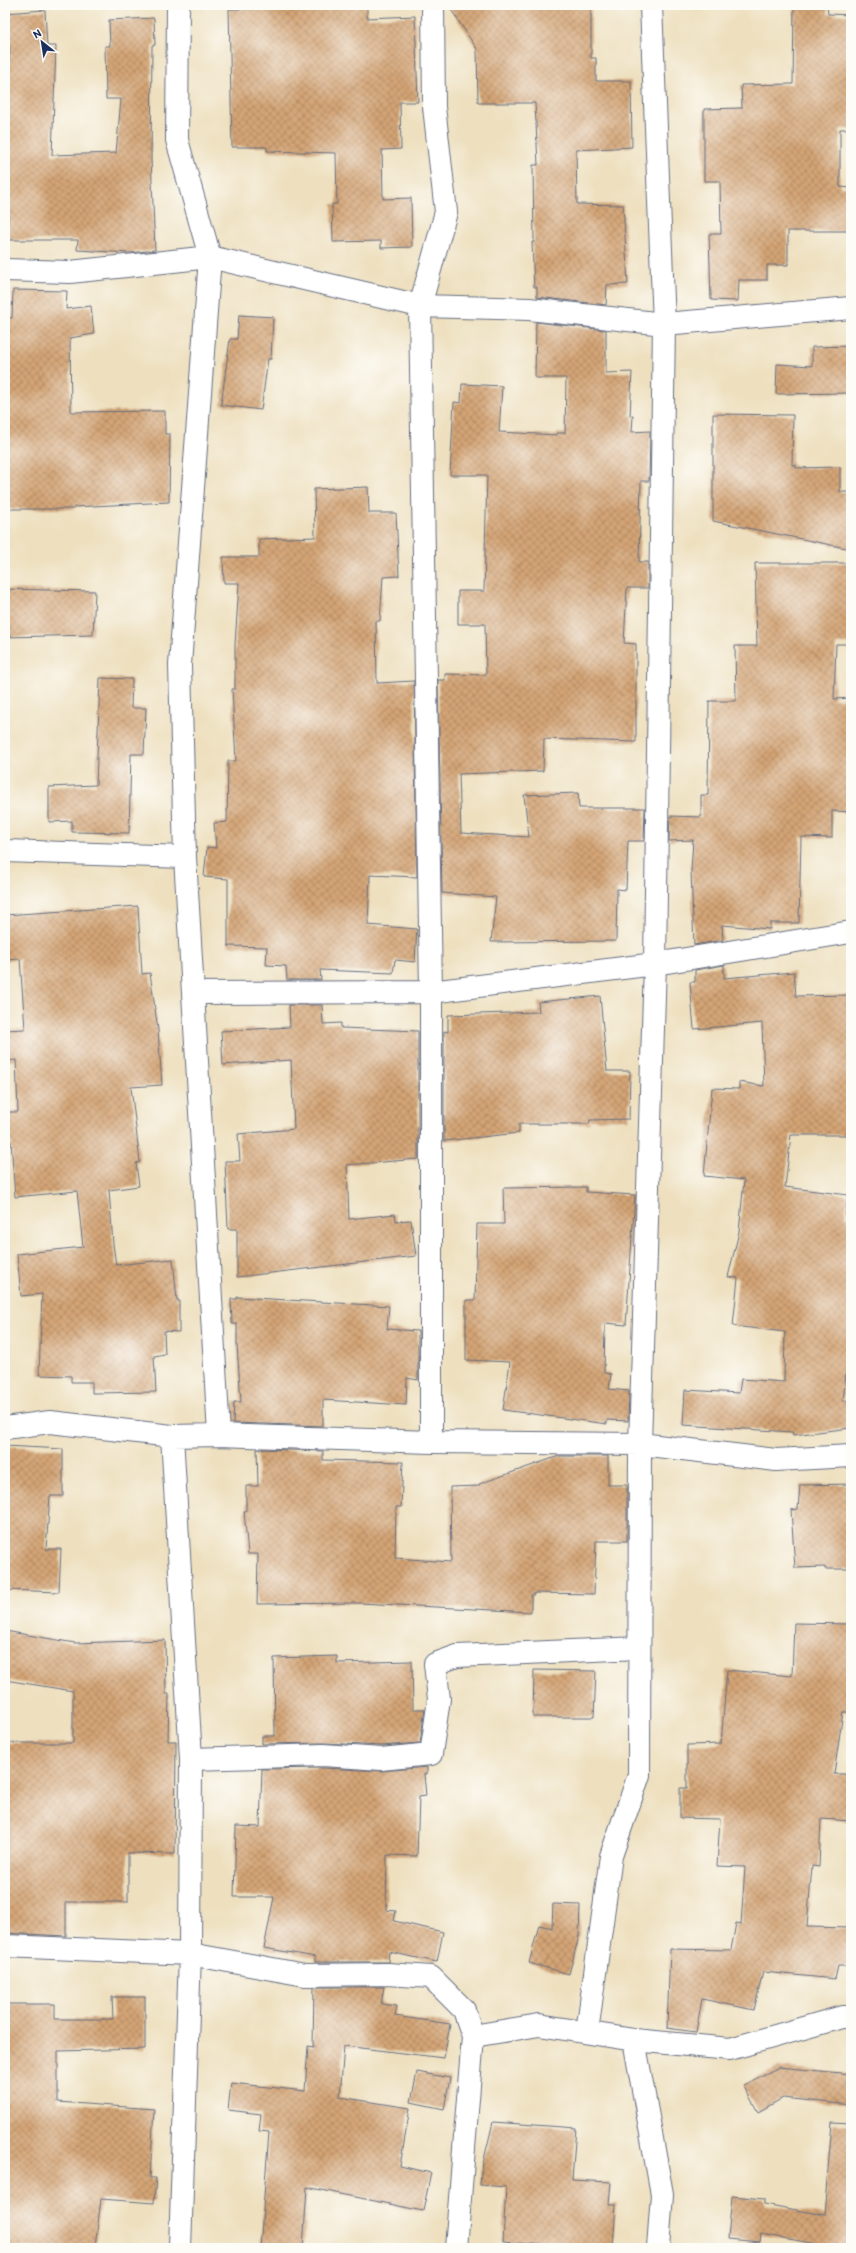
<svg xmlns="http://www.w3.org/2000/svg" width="856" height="2253" font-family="Itim,sans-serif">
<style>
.building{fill:url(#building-cross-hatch)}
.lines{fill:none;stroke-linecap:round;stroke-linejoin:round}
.minor-casing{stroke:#656d80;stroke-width:24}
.minor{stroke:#fff;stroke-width:22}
</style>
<defs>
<pattern id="building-cross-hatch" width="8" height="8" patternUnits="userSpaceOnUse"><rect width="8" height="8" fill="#d4a475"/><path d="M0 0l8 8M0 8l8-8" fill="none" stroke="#ab8663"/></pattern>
</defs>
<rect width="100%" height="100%" fill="#fdfcf7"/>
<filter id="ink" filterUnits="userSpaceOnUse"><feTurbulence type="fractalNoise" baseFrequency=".025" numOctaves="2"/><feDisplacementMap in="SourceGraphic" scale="8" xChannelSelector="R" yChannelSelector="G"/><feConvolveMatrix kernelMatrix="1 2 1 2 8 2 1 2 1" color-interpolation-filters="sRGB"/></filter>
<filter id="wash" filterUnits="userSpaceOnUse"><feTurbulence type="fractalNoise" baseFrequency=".012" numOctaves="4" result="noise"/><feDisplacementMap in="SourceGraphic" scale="16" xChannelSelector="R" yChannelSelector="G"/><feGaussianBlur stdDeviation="0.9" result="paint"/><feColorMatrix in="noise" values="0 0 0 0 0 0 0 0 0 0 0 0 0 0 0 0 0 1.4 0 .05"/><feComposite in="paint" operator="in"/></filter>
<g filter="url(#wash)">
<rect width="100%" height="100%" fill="#eee0bf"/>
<g id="blocks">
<path class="building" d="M 253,5 L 367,5 L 367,18 L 415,16 L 418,102 L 400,102 L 401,149 L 382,150 L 383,199 L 411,198 L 412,247 L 381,248 L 381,241 L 333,242 L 332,204 L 337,204 L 336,153 L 267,151 L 267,147 L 232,147 L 229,9 L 253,9 Z
M 448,5 L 591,5 L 591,58 L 596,58 L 596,81 L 631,81 L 632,147 L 576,150 L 577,204 L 623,205 L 628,284 L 607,285 L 606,305 L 537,297 L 537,287 L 534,287 L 532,242 L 534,242 L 533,165 L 538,165 L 535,103 L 478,103 L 477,49 Z
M 794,5 L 827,5 L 828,14 L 851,15 L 851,129 L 840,129 L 840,187 L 851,188 L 851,231 L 788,231 L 788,265 L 767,265 L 767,280 L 739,280 L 738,301 L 711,300 L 709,234 L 721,234 L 720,181 L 704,181 L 704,109 L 742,108 L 741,85 L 793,84 Z
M 45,10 L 47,46 L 56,46 L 52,155 L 116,153 L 121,99 L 106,99 L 105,46 L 110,46 L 109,20 L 154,18 L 155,45 L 152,45 L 151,159 L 155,250 L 130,253 L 77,250 L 78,240 L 8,240 L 8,202 L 5,202 L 5,100 L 7,100 L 10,47 L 5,47 L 5,13 Z
M 13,290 L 67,291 L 66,309 L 91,306 L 94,334 L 70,338 L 71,412 L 165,411 L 165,434 L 170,434 L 169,502 L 74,507 L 74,509 L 5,509 L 5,318 L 12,318 Z
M 239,315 L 273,317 L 271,359 L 268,359 L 261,410 L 221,405 L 230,339 L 237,339 Z
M 536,322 L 606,330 L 606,373 L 632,372 L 630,416 L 633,416 L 632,432 L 650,431 L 649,481 L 641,481 L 639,562 L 648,562 L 648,588 L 627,588 L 624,643 L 636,644 L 636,742 L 544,739 L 543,771 L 459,774 L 461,833 L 529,837 L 524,795 L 578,793 L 579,808 L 645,808 L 644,841 L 628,841 L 626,890 L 617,889 L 616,941 L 491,942 L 496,897 L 442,893 L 438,680 L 445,680 L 445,674 L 486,675 L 485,624 L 458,624 L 458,591 L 484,591 L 487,475 L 450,475 L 454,402 L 461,403 L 462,384 L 502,386 L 499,432 L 557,435 L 557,433 L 565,433 L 566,378 L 535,378 Z
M 851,346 L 851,393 L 776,394 L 777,364 L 812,366 L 812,347 Z
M 713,414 L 793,415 L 792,465 L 796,465 L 796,468 L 840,467 L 840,492 L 851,492 L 851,549 L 713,521 Z
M 368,487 L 369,513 L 396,513 L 399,576 L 383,577 L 380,621 L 376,621 L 377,683 L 414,681 L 417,877 L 370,875 L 368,925 L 417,929 L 415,962 L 395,960 L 393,973 L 320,970 L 321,980 L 287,980 L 286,966 L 266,965 L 267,947 L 228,946 L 228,879 L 204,877 L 207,847 L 216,848 L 214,823 L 227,822 L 228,761 L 236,761 L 232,689 L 235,689 L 235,645 L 239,583 L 224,583 L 223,557 L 259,557 L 259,539 L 315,537 L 314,489 Z
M 755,563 L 851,563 L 851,644 L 836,644 L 834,699 L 851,698 L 851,812 L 832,811 L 832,838 L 801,837 L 799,923 L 770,923 L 770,929 L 722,925 L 723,940 L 694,945 L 691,871 L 693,840 L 669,841 L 670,816 L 701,817 L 701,795 L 708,795 L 709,701 L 736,701 L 735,646 L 757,646 Z
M 5,589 L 95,591 L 93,635 L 5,637 Z
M 100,678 L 132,679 L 131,708 L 146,708 L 144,754 L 131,754 L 129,833 L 72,832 L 72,821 L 49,822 L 49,787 L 96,785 Z
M 138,906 L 142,974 L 150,973 L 158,1030 L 162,1085 L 131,1087 L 140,1162 L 136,1163 L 139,1186 L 109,1190 L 113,1244 L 116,1265 L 173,1259 L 177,1300 L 179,1300 L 179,1332 L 164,1331 L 165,1354 L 154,1356 L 156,1392 L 92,1393 L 92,1382 L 71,1382 L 71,1376 L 39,1375 L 42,1294 L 21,1296 L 17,1254 L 83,1247 L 77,1191 L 15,1197 L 11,1141 L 5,1141 L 5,1112 L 18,1112 L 16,1060 L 5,1061 L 5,1030 L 25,1029 L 20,959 L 5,960 L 5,915 Z
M 724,965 L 724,978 L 794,972 L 796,996 L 851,995 L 851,1135 L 791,1135 L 785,1187 L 848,1195 L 845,1217 L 851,1217 L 851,1326 L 843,1401 L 851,1400 L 851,1428 L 793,1435 L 792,1432 L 683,1425 L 685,1390 L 739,1393 L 741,1379 L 784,1382 L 785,1332 L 733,1326 L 738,1278 L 728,1277 L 739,1232 L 744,1180 L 704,1176 L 712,1088 L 739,1089 L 739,1082 L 764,1086 L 762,1023 L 694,1029 L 690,982 L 695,982 L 695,970 Z
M 600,996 L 607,1071 L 630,1071 L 629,1119 L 590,1120 L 589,1124 L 519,1124 L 519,1133 L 444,1141 L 444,1031 L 448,1032 L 448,1015 L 539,1012 L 538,1002 Z
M 289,1005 L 322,1005 L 323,1024 L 341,1023 L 341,1028 L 418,1031 L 418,1159 L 347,1165 L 349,1219 L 395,1214 L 396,1221 L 411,1220 L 416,1256 L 237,1277 L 237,1229 L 228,1229 L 225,1161 L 240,1161 L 238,1134 L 294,1129 L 291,1060 L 223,1065 L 221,1031 L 290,1027 Z
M 586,1187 L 586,1192 L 635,1195 L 626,1325 L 605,1323 L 604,1373 L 611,1374 L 609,1389 L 629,1391 L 628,1421 L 607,1420 L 607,1424 L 503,1410 L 510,1362 L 466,1360 L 466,1300 L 475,1300 L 477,1224 L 504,1224 L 503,1188 Z
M 237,1297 L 389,1306 L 387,1329 L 418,1331 L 418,1380 L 407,1378 L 406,1405 L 323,1400 L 323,1426 L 233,1423 L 234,1402 L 241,1402 L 237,1345 L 237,1324 L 232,1324 L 231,1299 L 237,1299 Z
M 5,1446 L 63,1449 L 63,1496 L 50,1496 L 46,1549 L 61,1549 L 59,1592 L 5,1590 Z
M 257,1449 L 323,1451 L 323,1460 L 403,1462 L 401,1507 L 396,1507 L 395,1558 L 451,1562 L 450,1487 L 479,1486 L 479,1484 L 559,1456 L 608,1456 L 608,1485 L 627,1485 L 627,1541 L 596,1541 L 594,1594 L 534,1593 L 534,1595 L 531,1595 L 531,1612 L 360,1603 L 257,1604 L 258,1554 L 248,1554 L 244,1511 L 246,1511 L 246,1486 L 258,1486 Z
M 851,1484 L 851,1569 L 825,1569 L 825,1567 L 795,1568 L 791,1510 L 798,1509 L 800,1485 Z
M 794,1623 L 851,1624 L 851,1712 L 843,1712 L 834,1774 L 851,1774 L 851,1821 L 821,1819 L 819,1867 L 812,1866 L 807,1927 L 851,1928 L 851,1966 L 838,1966 L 835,1979 L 763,1972 L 754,2010 L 702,1999 L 696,2032 L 667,2028 L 670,1949 L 731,1950 L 736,1923 L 741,1924 L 745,1867 L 717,1866 L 720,1819 L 680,1818 L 680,1788 L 687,1788 L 687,1745 L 721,1744 L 727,1670 L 792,1676 Z
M 5,1631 L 75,1643 L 165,1640 L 166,1694 L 169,1694 L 168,1741 L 176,1741 L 175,1854 L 128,1853 L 128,1902 L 66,1902 L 66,1936 L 5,1933 L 5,1743 L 73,1743 L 73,1691 L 5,1680 Z
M 337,1656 L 337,1663 L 412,1661 L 413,1709 L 425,1709 L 420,1743 L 381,1746 L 324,1743 L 262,1744 L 262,1736 L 275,1736 L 274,1658 Z
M 534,1670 L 596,1671 L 594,1717 L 533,1717 Z
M 427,1767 L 427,1774 L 424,1774 L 426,1796 L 419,1797 L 417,1856 L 387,1855 L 386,1910 L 396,1911 L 394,1921 L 443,1932 L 437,1962 L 389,1952 L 388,1962 L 315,1962 L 315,1957 L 264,1948 L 274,1897 L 234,1897 L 236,1826 L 260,1827 L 262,1769 L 323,1768 L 382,1771 Z
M 553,1904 L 580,1905 L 579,1936 L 569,1974 L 529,1963 L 539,1925 L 552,1928 Z
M 314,1987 L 384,1987 L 381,2004 L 397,2006 L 395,2016 L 450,2024 L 444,2058 L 344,2046 L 340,2097 L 410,2108 L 400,2166 L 431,2173 L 423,2211 L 307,2187 L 303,2248 L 260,2248 L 269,2132 L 259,2131 L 261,2114 L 228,2110 L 231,2083 L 305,2091 L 308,2046 L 313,2047 Z
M 112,1997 L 145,1997 L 145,2049 L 58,2051 L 58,2102 L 154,2109 L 150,2178 L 156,2178 L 154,2203 L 101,2199 L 95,2248 L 5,2247 L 5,2004 L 55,2004 L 55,2019 L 113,2019 Z
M 779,2067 L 851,2074 L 851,2105 L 783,2098 L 758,2112 L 743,2085 Z
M 417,2072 L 450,2078 L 444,2109 L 411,2102 Z
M 493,2122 L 576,2128 L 572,2180 L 611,2182 L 609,2204 L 616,2204 L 613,2248 L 582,2248 L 503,2242 L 506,2187 L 480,2185 L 481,2172 Z
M 832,2123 L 851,2124 L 851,2248 L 839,2248 L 761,2234 L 760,2242 L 728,2239 L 732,2196 L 764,2199 L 764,2204 L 824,2215 Z"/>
</g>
</g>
<g filter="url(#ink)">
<use href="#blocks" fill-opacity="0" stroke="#656d80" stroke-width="1"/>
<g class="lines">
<defs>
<path id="minor" d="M 178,5 L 177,140 L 210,257 L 180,665 L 185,857 L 219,1435
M 5,270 L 70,272 L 210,257 L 420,306 L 529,309 L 664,324 L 851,308
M 5,851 L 185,857
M 193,993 L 431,992 L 655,964 L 851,932
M 5,1428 L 50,1422 L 172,1436 L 219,1435 L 431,1442 L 640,1444 L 776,1460 L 851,1456
M 172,1436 L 191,1759 L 190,1954 L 180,2248
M 431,1442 L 431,992 L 420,306 L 446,212 L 434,107 L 433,5
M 191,1759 L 323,1755 L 381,1759 L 431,1754 L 439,1699 L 435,1664 L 457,1656 L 639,1648
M 5,1946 L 190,1954 L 305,1975 L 388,1974 L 431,1977 L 464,2010 L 473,2036 L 456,2248
M 587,2032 L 611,1856 L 639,1775 L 640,1444 L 655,964 L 664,324 L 651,5
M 473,2036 L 539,2025 L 634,2040 L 730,2049 L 842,2017 L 851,2017
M 634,2040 L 662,2194 L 658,2248"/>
</defs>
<use href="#minor" class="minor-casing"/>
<use href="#minor" class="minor"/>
</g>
</g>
<rect width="856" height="2253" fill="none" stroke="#fdfcf7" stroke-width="20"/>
<g transform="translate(42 42) rotate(330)" stroke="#fdfcf7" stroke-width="3" paint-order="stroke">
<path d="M0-3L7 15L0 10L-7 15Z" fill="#1b2f5e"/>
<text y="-6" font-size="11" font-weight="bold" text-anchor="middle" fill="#1b2f5e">N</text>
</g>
</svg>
